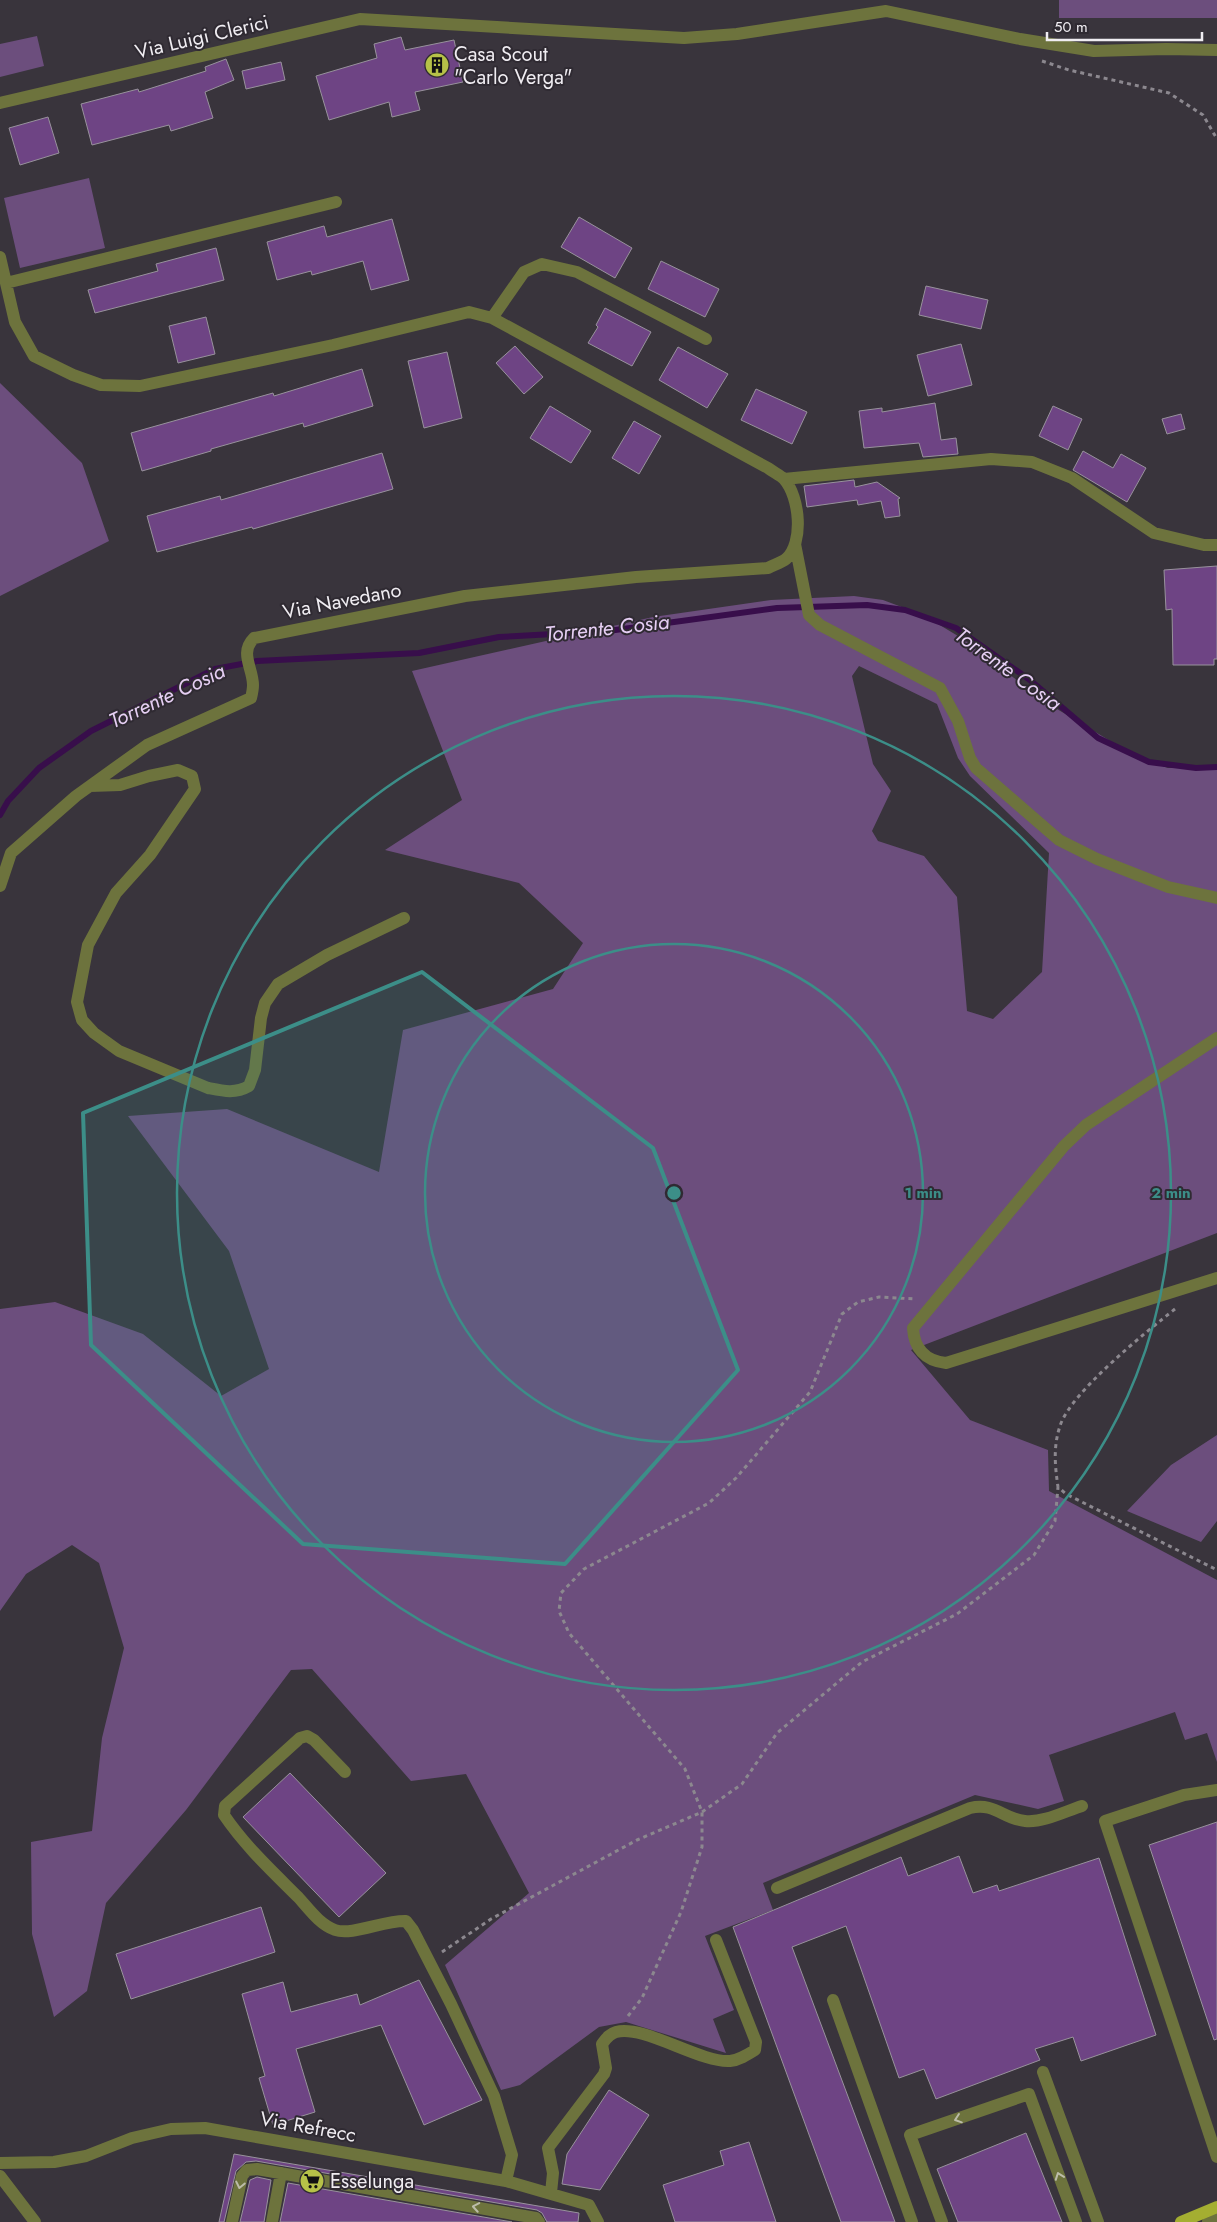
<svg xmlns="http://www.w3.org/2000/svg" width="1217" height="2222" font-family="Jost,sans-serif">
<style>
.green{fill:#6c4e7d;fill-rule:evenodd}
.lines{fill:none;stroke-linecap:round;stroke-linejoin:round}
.stream{stroke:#380e4b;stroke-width:6}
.building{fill:#6e4484;stroke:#98929c}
.path{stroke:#8c888f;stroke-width:3;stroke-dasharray:4 4;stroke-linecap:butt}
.minor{stroke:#6d733d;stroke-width:12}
.major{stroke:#a4ae31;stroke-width:12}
.oneway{stroke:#bcbcaa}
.marked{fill:#3c8e88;fill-opacity:0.2;stroke:#3c8e88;stroke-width:4;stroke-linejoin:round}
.ring{fill:none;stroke:#3c8e88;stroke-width:2.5}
.labels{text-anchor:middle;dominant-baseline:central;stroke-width:4;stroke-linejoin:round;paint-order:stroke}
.street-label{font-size:20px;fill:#f0edf2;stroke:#2f2a32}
.poi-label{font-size:20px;fill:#f0edf2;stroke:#2f2a32;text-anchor:start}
.water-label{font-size:21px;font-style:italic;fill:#e6cff4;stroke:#2f2a32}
.centre{fill:#3c8e88;stroke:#2f2a32;stroke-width:2.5}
.ring-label{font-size:15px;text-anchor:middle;font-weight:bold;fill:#3c8e88;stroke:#2f2a32;stroke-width:4;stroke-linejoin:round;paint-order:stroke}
</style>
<rect width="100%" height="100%" fill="#39343c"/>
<path class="green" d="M 1059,0 L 1217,0 L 1217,18 L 1059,18 Z
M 37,36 L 44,66 L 0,77 L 0,44 Z
M 89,178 L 105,248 L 20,268 L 4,198 Z
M 0,383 L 82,463 L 109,541 L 0,596 Z
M 854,596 L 883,600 L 923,615 L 963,639 L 1047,703 L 1137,757 L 1168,768 L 1217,768 L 1217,1233 L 911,1350 L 970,1420 L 1048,1450 L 1049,1491 L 1217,1580 L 1217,1762 L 1207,1733 L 1185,1740 L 1175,1712 L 1049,1755 L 1064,1801 L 1038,1809 L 975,1795 L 763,1883 L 773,1910 L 705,1936 L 734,2010 L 713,2019 L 726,2053 L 626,2022 L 599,2027 L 520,2085 L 501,2090 L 445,1965 L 529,1893 L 466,1774 L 411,1781 L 312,1669 L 291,1670 L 186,1810 L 106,1903 L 87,1991 L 54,2017 L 32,1934 L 31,1842 L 92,1831 L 102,1738 L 124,1648 L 99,1563 L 72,1545 L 26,1574 L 0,1611 L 0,1309 L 55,1302 L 143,1334 L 221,1396 L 269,1369 L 229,1251 L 128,1116 L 227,1109 L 379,1172 L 403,1030 L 553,989 L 583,943 L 519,883 L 385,850 L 462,800 L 412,671 L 653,617 L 771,600 ZM 859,666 L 937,704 L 958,758 L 970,776 L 1049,853 L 1042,972 L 993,1019 L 967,1011 L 957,897 L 924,856 L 878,841 L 872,831 L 891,791 L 873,764 L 852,676 Z
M 1217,1435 L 1217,1521 L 1201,1542 L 1127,1511 L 1171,1465 Z"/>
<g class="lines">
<path class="stream" d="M 0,815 L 8,801 L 39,768 L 91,731 L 215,669 L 257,661 L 419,653 L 499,637 L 608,631 L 777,608 L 867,605 L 905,610 L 956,628 L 1030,680 L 1098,738 L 1149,762 L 1196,768 L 1217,767"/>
</g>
<path class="building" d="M 401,37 L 405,50 L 454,40 L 463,82 L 415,92 L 420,110 L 392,117 L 389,102 L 329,120 L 316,76 L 377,58 L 374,44 Z
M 226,59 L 234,80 L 205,92 L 213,118 L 171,131 L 169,125 L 92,145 L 81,104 L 138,89 L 139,92 L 206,71 L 205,67 Z
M 281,62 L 285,80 L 246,89 L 242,71 Z
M 48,117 L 59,153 L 20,165 L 9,128 Z
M 579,217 L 632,248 L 615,278 L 561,247 Z
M 392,219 L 409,280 L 371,290 L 363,261 L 312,275 L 311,271 L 277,280 L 267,242 L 324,226 L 327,237 Z
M 216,248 L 224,280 L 95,313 L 88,290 L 158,271 L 156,264 Z
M 661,261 L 719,289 L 705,317 L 648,289 Z
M 926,286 L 988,300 L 981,329 L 919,315 Z
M 605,308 L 651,332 L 632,366 L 588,343 L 598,327 L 596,325 Z
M 206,317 L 215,354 L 178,363 L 169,326 Z
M 961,344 L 972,385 L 928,396 L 917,355 Z
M 515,346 L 543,377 L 524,394 L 496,363 Z
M 678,347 L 728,374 L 707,408 L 659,380 Z
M 447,352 L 462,418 L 424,428 L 408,361 Z
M 362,369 L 373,406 L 304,427 L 303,423 L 211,449 L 211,451 L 142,471 L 131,433 L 273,393 L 274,396 Z
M 756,389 L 807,412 L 792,444 L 741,420 Z
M 935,403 L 941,440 L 956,438 L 958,454 L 923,457 L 919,443 L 864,448 L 859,411 L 882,408 L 882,412 Z
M 550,406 L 591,431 L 571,463 L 530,438 Z
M 1053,406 L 1082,419 L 1068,450 L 1039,436 Z
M 1181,414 L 1185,429 L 1167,434 L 1162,419 Z
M 634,421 L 661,436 L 639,474 L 612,458 Z
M 1083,451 L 1113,468 L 1121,454 L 1146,468 L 1127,502 L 1073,470 Z
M 382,453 L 393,489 L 253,529 L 252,527 L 157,552 L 147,516 L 220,496 L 221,500 Z
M 854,480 L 855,487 L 877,482 L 900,498 L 898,499 L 900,516 L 885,518 L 881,501 L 858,505 L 857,500 L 807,507 L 804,486 Z
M 1217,566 L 1217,659 L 1214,659 L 1214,665 L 1173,665 L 1172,609 L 1166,610 L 1164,570 Z
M 290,1773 L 386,1873 L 339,1917 L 243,1817 Z
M 1217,1822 L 1217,2039 L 1214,2040 L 1149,1845 Z
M 959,1856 L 973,1893 L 997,1885 L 999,1891 L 1099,1858 L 1156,2035 L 1081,2061 L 1073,2037 L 1035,2049 L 1040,2060 L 936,2099 L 924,2069 L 899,2078 L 846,1926 L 792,1947 L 895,2222 L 841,2222 L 733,1927 L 901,1857 L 908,1876 Z
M 261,1907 L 275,1952 L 131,1999 L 116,1954 Z
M 419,1980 L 482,2100 L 424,2125 L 381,2025 L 296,2049 L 315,2112 L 273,2125 L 259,2078 L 265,2076 L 242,1994 L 283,1982 L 291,2012 L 357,1994 L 360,2005 Z
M 609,2090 L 649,2115 L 600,2190 L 562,2184 L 567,2154 Z
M 1026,2133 L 1062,2222 L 958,2222 L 937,2169 Z
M 749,2142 L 776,2222 L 675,2222 L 663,2185 L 724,2165 L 720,2151 Z
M 234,2154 L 579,2213 L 578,2222 L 547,2222 L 542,2213 L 537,2210 L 256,2161 L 246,2162 L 236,2171 L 224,2222 L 219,2222 Z
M 257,2177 L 271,2180 L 264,2222 L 240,2222 L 250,2180 Z
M 288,2183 L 512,2222 L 280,2222 Z"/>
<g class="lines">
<path class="path" d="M 1042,61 L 1069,70 L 1169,93 L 1203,115 L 1217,139
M 1175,1309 C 1146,1332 1070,1393 1060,1426 C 1053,1447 1055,1466 1058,1487 L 1066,1494 L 1217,1570
M 442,1952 L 491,1919 L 637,1840 L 702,1812 L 742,1784 L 777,1733 L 862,1662 L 957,1614 L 1034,1555 L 1055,1521 L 1058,1487
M 628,2016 L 642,1998 L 681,1912 L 702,1847 L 702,1812 L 685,1769 L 569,1633 L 559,1611 L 561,1593 L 584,1569 L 709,1503 L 736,1478 L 810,1392 L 842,1314 L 858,1302 L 879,1297 L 916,1299"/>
<path class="minor" d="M 0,103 L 360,19 L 684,38 L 737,34 L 886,11 L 1020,39 L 1094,51 L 1166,49 L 1217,50
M 0,257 L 15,322 L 34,356 L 73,375 L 101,385 L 140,386 L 333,345 L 469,312 L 492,318 L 768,468 C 773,472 780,475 784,479 C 800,497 804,543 786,559 C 781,563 773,565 768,568 L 636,577 L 465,596 L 254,638 C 239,653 253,668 253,685 C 253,689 252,694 251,698 L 147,745 L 76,796 L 11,853 L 0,886
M 6,283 L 336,202
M 492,318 L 524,272 L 542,264 L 577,272 L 706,339
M 784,479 L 991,459 L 1032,462 L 1072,478 L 1154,533 L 1204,545 L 1217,545
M 795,544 L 809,615 L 820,625 L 940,688 L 958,721 L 970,758 L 976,768 L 1059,840 L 1097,859 L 1168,887 L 1217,898
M 90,786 L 120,785 L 149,776 L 178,770 L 192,776 L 195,789 L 150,855 L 116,893 L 88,945 L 77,1002 L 82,1020 L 94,1033 L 119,1051 L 208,1088 C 223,1091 235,1094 249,1086 L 255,1070 L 261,1018 L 265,1003 L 278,984 L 327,955 L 404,918
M 1217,1038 L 1086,1125 L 1064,1146 L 913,1328 C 914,1348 925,1361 946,1363 L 1217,1278
M 345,1772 L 314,1740 L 307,1736 L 300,1738 L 225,1806 L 224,1815 C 245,1846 272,1871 298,1897 C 309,1909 319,1924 335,1930 C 352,1936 385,1920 406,1921 L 413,1930 L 451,2004 L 494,2096 L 512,2155 L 506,2181
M 1217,1790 L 1184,1795 L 1105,1821 L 1217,2157
M 777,1888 L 970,1808 C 995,1802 1003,1819 1025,1821 C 1043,1823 1066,1811 1082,1806
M 833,2000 L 912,2222
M 1043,2072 L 1098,2222
M 0,2163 L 54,2162 L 86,2156 L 132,2138 L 171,2129 L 205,2128 L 506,2181 L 589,2205 L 598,2222
M 0,2176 L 35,2222
M 551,2193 L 553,2173 L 548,2148 L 604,2074 L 606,2068 L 602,2044 C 606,2039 609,2034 616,2032 C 643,2024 700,2063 730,2061 C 739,2060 747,2055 755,2050 L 756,2042 L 716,1940
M 232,2222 L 242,2176 L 247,2170 L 257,2169 L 536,2218 L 539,2222
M 272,2222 L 281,2173
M 942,2222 L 910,2135 L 1029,2094 L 1076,2222
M 1208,2222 L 1217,2218"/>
<path class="major" d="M 1181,2222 L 1217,2207"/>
</g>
<defs><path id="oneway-chevron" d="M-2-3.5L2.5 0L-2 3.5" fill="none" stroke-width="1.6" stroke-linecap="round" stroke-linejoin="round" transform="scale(1.25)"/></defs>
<g class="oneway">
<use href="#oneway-chevron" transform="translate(958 2119) rotate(161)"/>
<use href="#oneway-chevron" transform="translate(1059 2176) rotate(-110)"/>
<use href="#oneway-chevron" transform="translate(240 2185) rotate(102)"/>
<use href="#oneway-chevron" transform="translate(476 2207) rotate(-170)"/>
</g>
<path class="marked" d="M 422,972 L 653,1148 L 738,1370 L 565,1564 L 303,1544 L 91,1345 L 83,1113 Z"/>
<g class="ring">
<circle cx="674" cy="1193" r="249"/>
<circle cx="674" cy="1193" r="497"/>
</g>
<defs>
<symbol id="building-disc" viewBox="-11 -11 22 22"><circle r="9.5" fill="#b6c148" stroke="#2f2a32"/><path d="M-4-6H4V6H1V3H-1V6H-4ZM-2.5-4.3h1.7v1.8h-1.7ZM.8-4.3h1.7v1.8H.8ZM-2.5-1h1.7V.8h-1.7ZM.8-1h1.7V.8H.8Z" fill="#111"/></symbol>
<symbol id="supermarket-disc" viewBox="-11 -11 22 22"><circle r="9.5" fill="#b6c148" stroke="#2f2a32"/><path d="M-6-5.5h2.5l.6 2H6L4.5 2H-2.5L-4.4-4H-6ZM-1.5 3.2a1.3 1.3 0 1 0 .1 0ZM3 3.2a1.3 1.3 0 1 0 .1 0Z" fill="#111"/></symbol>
</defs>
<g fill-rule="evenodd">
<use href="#building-disc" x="423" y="51" width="28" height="28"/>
<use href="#supermarket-disc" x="298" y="2167" width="28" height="28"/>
</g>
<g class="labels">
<g class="street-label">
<text transform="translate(202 37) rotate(-13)">Via Luigi Clerici</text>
<text transform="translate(342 601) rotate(-11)">Via Navedano</text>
<text transform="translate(308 2127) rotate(10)">Via Refrecc</text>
</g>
<g class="poi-label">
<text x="454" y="54">Casa Scout<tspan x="454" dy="23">"Carlo Verga"</tspan></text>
<text x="330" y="2181">Esselunga</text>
</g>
<g class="water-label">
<text transform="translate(607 628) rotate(-6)">Torrente Cosia</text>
<text transform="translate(1008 669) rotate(36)">Torrente Cosia</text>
<text transform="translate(167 696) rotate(-25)">Torrente Cosia</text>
</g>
</g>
<circle cx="674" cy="1193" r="8" class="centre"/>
<g class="ring-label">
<text x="923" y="1198">1 min</text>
<text x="1171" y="1198">2 min</text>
</g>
<path d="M1047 32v8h155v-8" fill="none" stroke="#f0edf2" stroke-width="2.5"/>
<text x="1054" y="32" font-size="15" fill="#f0edf2" stroke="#2f2a32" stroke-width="4" paint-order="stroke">50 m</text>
</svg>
